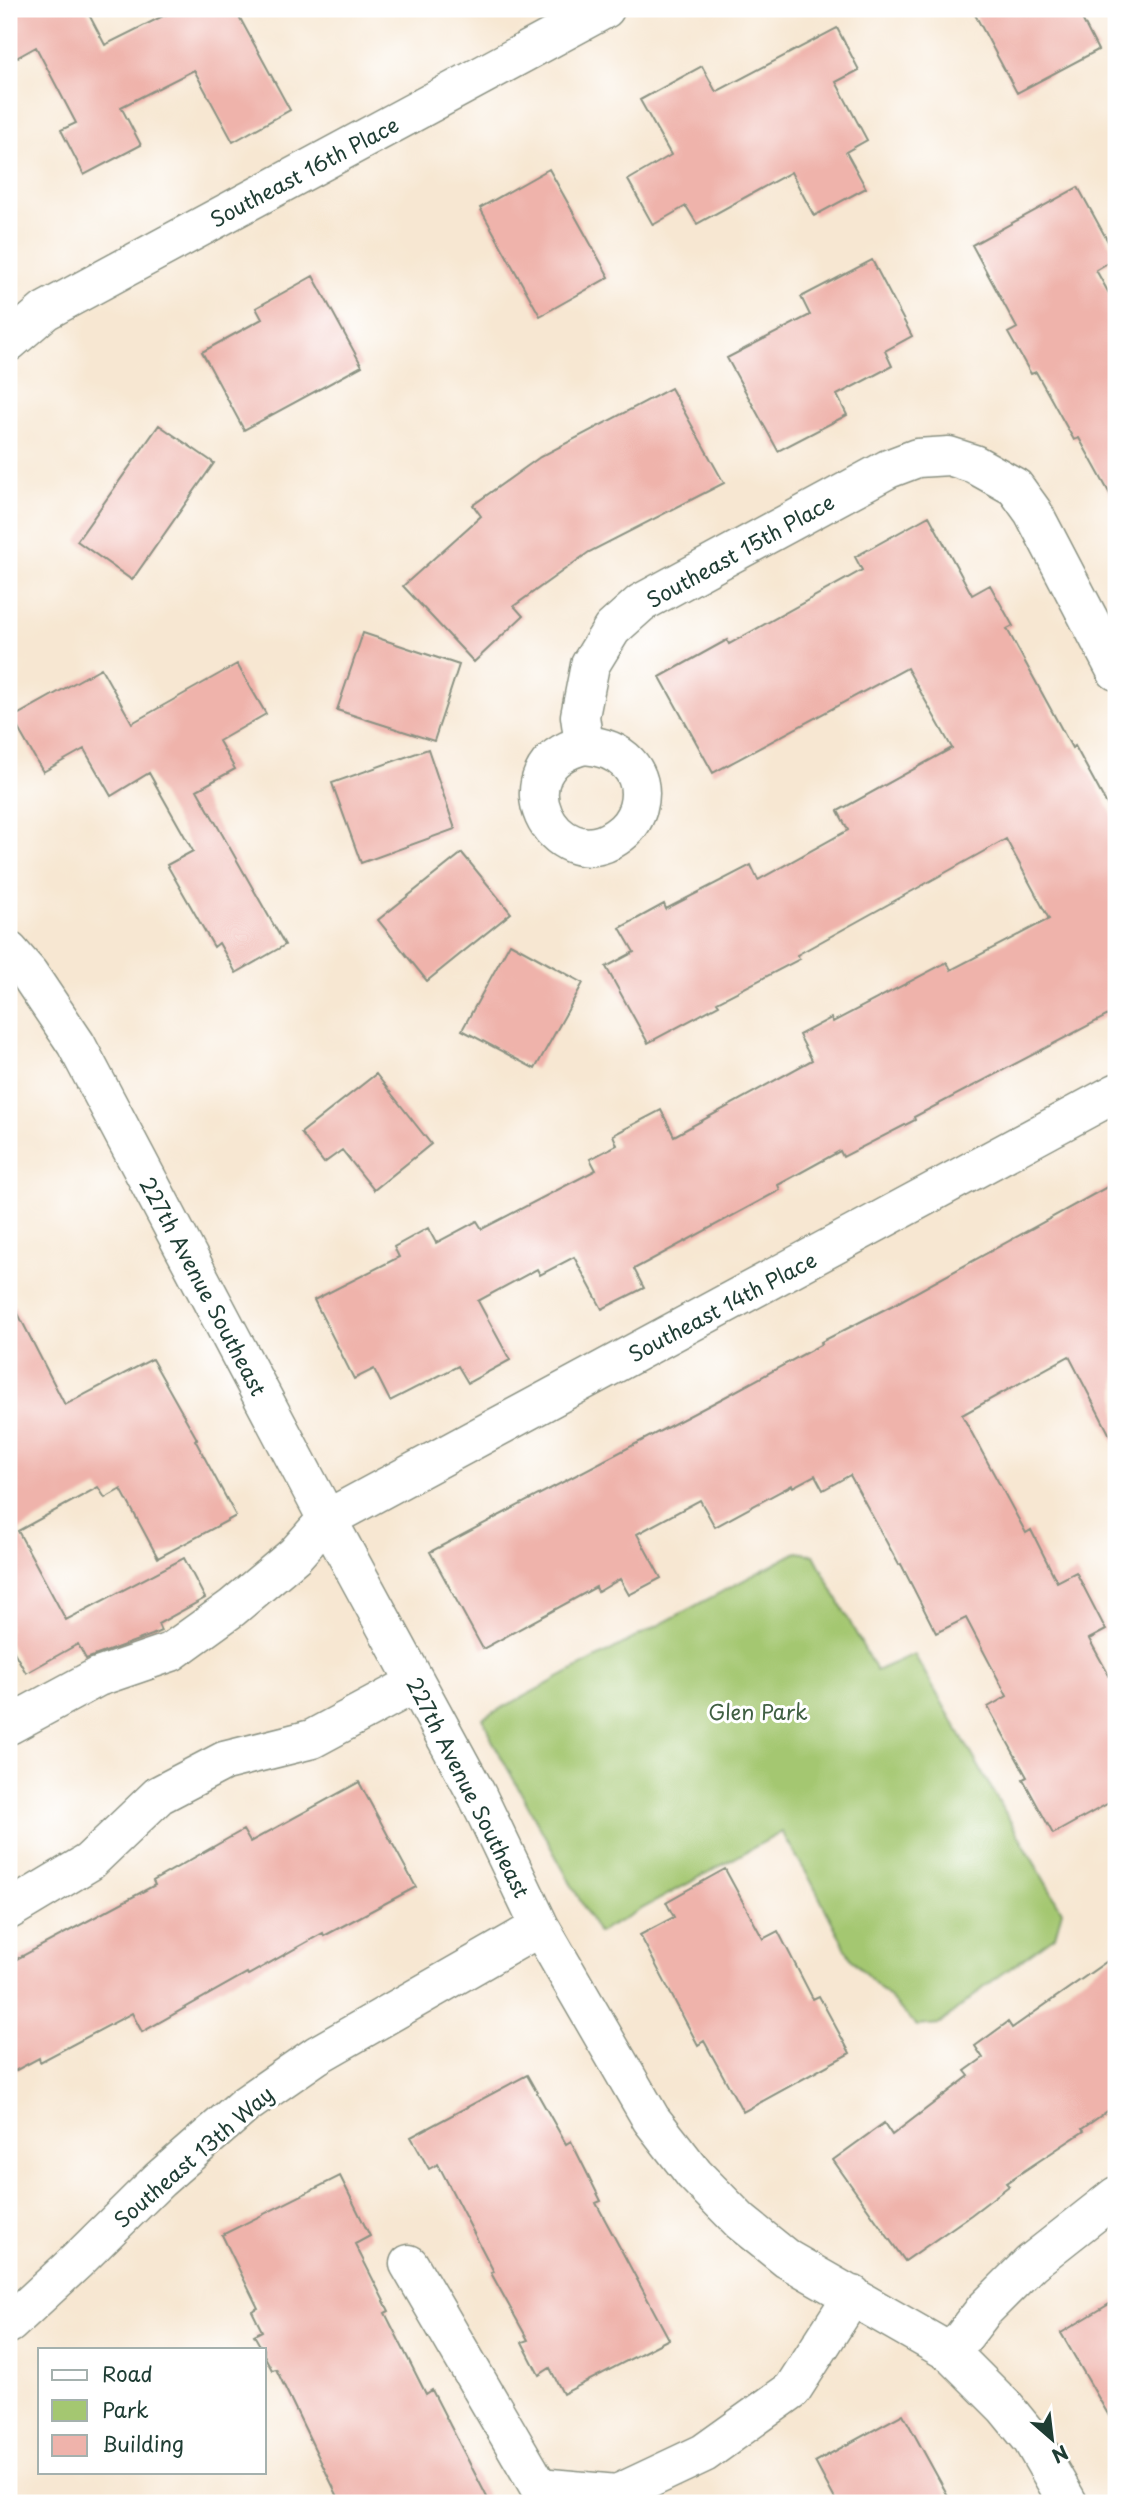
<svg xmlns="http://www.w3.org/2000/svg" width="1125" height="2512" font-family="'Playpen Sans',sans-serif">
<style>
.green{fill:#a4c771;stroke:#628252;stroke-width:2}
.building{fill:#efb3ab}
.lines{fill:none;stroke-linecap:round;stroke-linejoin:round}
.minor-casing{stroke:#8b9283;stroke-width:41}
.minor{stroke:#fff;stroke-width:38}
.labels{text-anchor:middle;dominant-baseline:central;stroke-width:6;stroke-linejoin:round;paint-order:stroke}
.street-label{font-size:21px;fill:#1f3d34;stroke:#fff}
.park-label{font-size:21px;fill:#406043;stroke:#fff}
</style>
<rect width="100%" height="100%" fill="#fff"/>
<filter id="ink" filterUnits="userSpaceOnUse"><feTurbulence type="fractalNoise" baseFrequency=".0143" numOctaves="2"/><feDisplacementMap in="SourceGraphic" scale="14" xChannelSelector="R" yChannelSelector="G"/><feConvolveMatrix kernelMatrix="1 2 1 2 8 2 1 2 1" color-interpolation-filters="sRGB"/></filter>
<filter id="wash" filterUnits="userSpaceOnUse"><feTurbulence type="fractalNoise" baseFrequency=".00686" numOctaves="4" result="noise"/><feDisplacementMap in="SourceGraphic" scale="28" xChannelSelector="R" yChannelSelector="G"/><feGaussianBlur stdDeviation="1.57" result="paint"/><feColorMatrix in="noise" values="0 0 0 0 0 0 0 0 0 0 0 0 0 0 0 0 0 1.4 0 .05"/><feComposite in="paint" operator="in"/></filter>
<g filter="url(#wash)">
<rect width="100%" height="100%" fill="#f7e7d2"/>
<path class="green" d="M 797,1552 L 814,1555 L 876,1671 L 914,1654 L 1062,1911 L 1055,1936 L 991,1982 L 940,2024 L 917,2026 L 851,1959 L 811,1881 L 782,1832 L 598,1933 L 492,1740 L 483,1718 Z"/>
<g id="blocks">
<path class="building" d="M 9,9 L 86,9 L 105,45 L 177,9 L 235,9 L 290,110 L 233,142 L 194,70 L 121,107 L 141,145 L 84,175 L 61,130 L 76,123 L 36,47 L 9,62 Z
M 972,9 L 1077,9 L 1098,50 L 1017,93 Z
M 837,28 L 859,70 L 836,82 L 867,140 L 846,152 L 866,188 L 814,216 L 791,172 L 697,224 L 686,206 L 653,225 L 628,180 L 671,155 L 640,100 L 702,66 L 716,92 Z
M 549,169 L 609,277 L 540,316 L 480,208 Z
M 1078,187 L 1116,256 L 1116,258 L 1096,270 L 1116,306 L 1116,505 L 1079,438 L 1074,440 L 1036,372 L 1031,374 L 1008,333 L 1017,328 L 972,245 Z
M 872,260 L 912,336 L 885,351 L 892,366 L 837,395 L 847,415 L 778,451 L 727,358 L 810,315 L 801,297 Z
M 313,276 L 362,366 L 244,430 L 202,352 L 262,319 L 256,308 Z
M 671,388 L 724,483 L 589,552 L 514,606 L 523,616 L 474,662 L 403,586 L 481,516 L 473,505 L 540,457 Z
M 159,425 L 214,463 L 132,580 L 77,541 Z
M 929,516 L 972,595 L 990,585 L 1013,626 L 1007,629 L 1072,748 L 1075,746 L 1116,821 L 1116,1011 L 914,1117 L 915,1120 L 843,1157 L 840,1151 L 778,1185 L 780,1190 L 634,1269 L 644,1288 L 602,1309 L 574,1257 L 540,1275 L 537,1269 L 478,1301 L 510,1360 L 468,1383 L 458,1366 L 390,1401 L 374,1369 L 354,1379 L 314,1300 L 399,1257 L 394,1247 L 428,1228 L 436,1243 L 477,1221 L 482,1229 L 596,1170 L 590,1159 L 617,1145 L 613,1135 L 661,1110 L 674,1136 L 812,1060 L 799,1035 L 831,1018 L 833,1022 L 947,962 L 951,970 L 1049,919 L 1006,839 L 797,955 L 800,959 L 717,1002 L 719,1005 L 648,1043 L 606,967 L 634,952 L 620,928 L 664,904 L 666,909 L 751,865 L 758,880 L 848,830 L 838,811 L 952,748 L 907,668 L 713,773 L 660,677 L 727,640 L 729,644 L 862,570 L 855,557 Z
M 363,633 L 459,665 L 434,741 L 337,710 Z
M 237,664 L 266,714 L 219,741 L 235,769 L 197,790 L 285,945 L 236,973 L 219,943 L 214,947 L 167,865 L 193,851 L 149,773 L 111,796 L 84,749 L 43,772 L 12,718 L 101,668 L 132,723 Z
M 428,749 L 455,829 L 361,863 L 332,783 Z
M 462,853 L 511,913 L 427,981 L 378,920 Z
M 510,943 L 583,983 L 535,1069 L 462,1030 Z
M 376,1074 L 431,1144 L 374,1190 L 342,1150 L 324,1163 L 301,1133 Z
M 1116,1182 L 1116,1447 L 1069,1356 L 962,1415 L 1026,1533 L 1031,1530 L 1057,1582 L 1076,1572 L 1106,1630 L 1089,1639 L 1116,1688 L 1116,1799 L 1053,1834 L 1023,1779 L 1027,1777 L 988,1707 L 1007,1696 L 966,1618 L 936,1633 L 901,1564 L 899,1565 L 850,1475 L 823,1490 L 815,1475 L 793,1487 L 792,1485 L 715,1527 L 700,1500 L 637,1534 L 661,1578 L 629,1595 L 620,1579 L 598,1592 L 596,1587 L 483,1649 L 430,1552 L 723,1398 L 822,1344 L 821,1342 L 895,1304 Z
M 9,1296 L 65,1405 L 152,1359 L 197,1439 L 195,1440 L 236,1516 L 158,1558 L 121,1489 L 105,1498 L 98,1487 L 18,1531 L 66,1620 L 184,1558 L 205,1598 L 158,1624 L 161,1631 L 152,1635 L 86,1659 L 78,1644 L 26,1673 L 9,1643 Z
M 359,1782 L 416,1887 L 324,1936 L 323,1933 L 248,1975 L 247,1973 L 142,2032 L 132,2013 L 40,2062 L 39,2058 L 9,2074 L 9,1963 L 155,1885 L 153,1881 L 243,1830 L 250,1842 Z
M 725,1869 L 763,1939 L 778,1931 L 813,1999 L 819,1996 L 850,2053 L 743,2112 L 704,2041 L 698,2045 L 640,1935 L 674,1917 L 666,1902 Z
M 1116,1955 L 1116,2105 L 1082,2129 L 1084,2131 L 1006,2183 L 1009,2186 L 971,2215 L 905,2261 L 833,2160 L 884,2123 L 892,2135 L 969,2076 L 965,2071 L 983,2058 L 975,2046 L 1008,2022 L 1012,2028 Z
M 527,2075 L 566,2144 L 571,2141 L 601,2201 L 596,2203 L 669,2339 L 563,2394 L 550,2368 L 539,2375 L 522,2342 L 528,2340 L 491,2273 L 494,2272 L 438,2164 L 429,2169 L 411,2137 Z
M 340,2176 L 370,2236 L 355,2244 L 389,2311 L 385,2313 L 426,2394 L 432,2390 L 490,2503 L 341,2503 L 276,2369 L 272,2370 L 264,2355 L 264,2349 L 262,2349 L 254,2335 L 262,2331 L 252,2311 L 258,2308 L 222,2235 Z
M 1116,2300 L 1116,2428 L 1061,2333 Z
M 903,2414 L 952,2503 L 837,2503 L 815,2462 Z"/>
</g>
</g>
<g filter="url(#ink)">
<use href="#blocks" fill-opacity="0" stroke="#8b9283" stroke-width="2"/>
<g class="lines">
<defs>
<path id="minor" d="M 9,342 L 45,311 L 605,9
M 584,745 C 619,747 648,770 638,808 C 634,821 627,830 616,837 C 555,880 495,767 584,745 L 580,716 L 590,665 L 612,629 L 641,603 L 888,469 L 917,458 L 949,456 L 974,464 L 1015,487 L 1033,512 L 1116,671
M 9,951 L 29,974 L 76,1044 L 327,1519 L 477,1795 L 540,1927 L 651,2119 L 694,2174 L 741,2222 L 787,2259 L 951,2353 L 1005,2407 L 1032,2440 L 1068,2503
M 9,1725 L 98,1677 L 171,1652 L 232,1608 L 295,1555 L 327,1519 L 1116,1093
M 9,1910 L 89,1862 L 159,1795 L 224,1761 L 312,1739 L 416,1683
M 409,2264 L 539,2487 L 617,2494 L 704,2453 L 792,2390 L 853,2295
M 9,2324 L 77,2261 L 159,2180 L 245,2105 L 317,2055 L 540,1927
M 951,2353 L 984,2310 L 1031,2263 L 1116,2196"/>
</defs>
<use href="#minor" class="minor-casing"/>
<use href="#minor" class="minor"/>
</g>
</g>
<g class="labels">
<g class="street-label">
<text transform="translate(304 171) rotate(-28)">Southeast 16th Place</text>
<text transform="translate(740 550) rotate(-29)">Southeast 15th Place</text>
<text transform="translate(204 1286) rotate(62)">227th Avenue Southeast</text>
<text transform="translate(722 1306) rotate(-28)">Southeast 14th Place</text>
<text transform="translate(469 1787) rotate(63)">227th Avenue Southeast</text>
<text transform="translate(193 2156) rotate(-41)">Southeast 13th Way</text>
</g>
<g class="park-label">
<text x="758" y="1711">Glen Park</text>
</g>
</g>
<rect width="1125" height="2512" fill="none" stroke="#fff" stroke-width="35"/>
<rect x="38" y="2348" width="228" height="126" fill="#ffffff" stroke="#a5b1ae" stroke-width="2"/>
<rect x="52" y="2370" width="35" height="10" fill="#ffffff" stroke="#a5b1ae" stroke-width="2"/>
<text x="102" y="2382" font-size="21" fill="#1f3d34">Road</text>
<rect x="52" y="2400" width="35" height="21" fill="#a4c771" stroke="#a5b1ae" stroke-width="2"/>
<text x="102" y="2418" font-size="21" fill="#1f3d34">Park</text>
<rect x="52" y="2435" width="35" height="21" fill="#efb3ab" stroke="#a5b1ae" stroke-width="2"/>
<text x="102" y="2452" font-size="21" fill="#1f3d34">Building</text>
<g transform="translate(1052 2439) rotate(152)" stroke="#ffffff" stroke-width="5" paint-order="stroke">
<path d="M0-5L12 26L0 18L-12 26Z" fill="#1f3d34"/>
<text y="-10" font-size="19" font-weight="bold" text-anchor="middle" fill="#1f3d34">N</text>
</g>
</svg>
